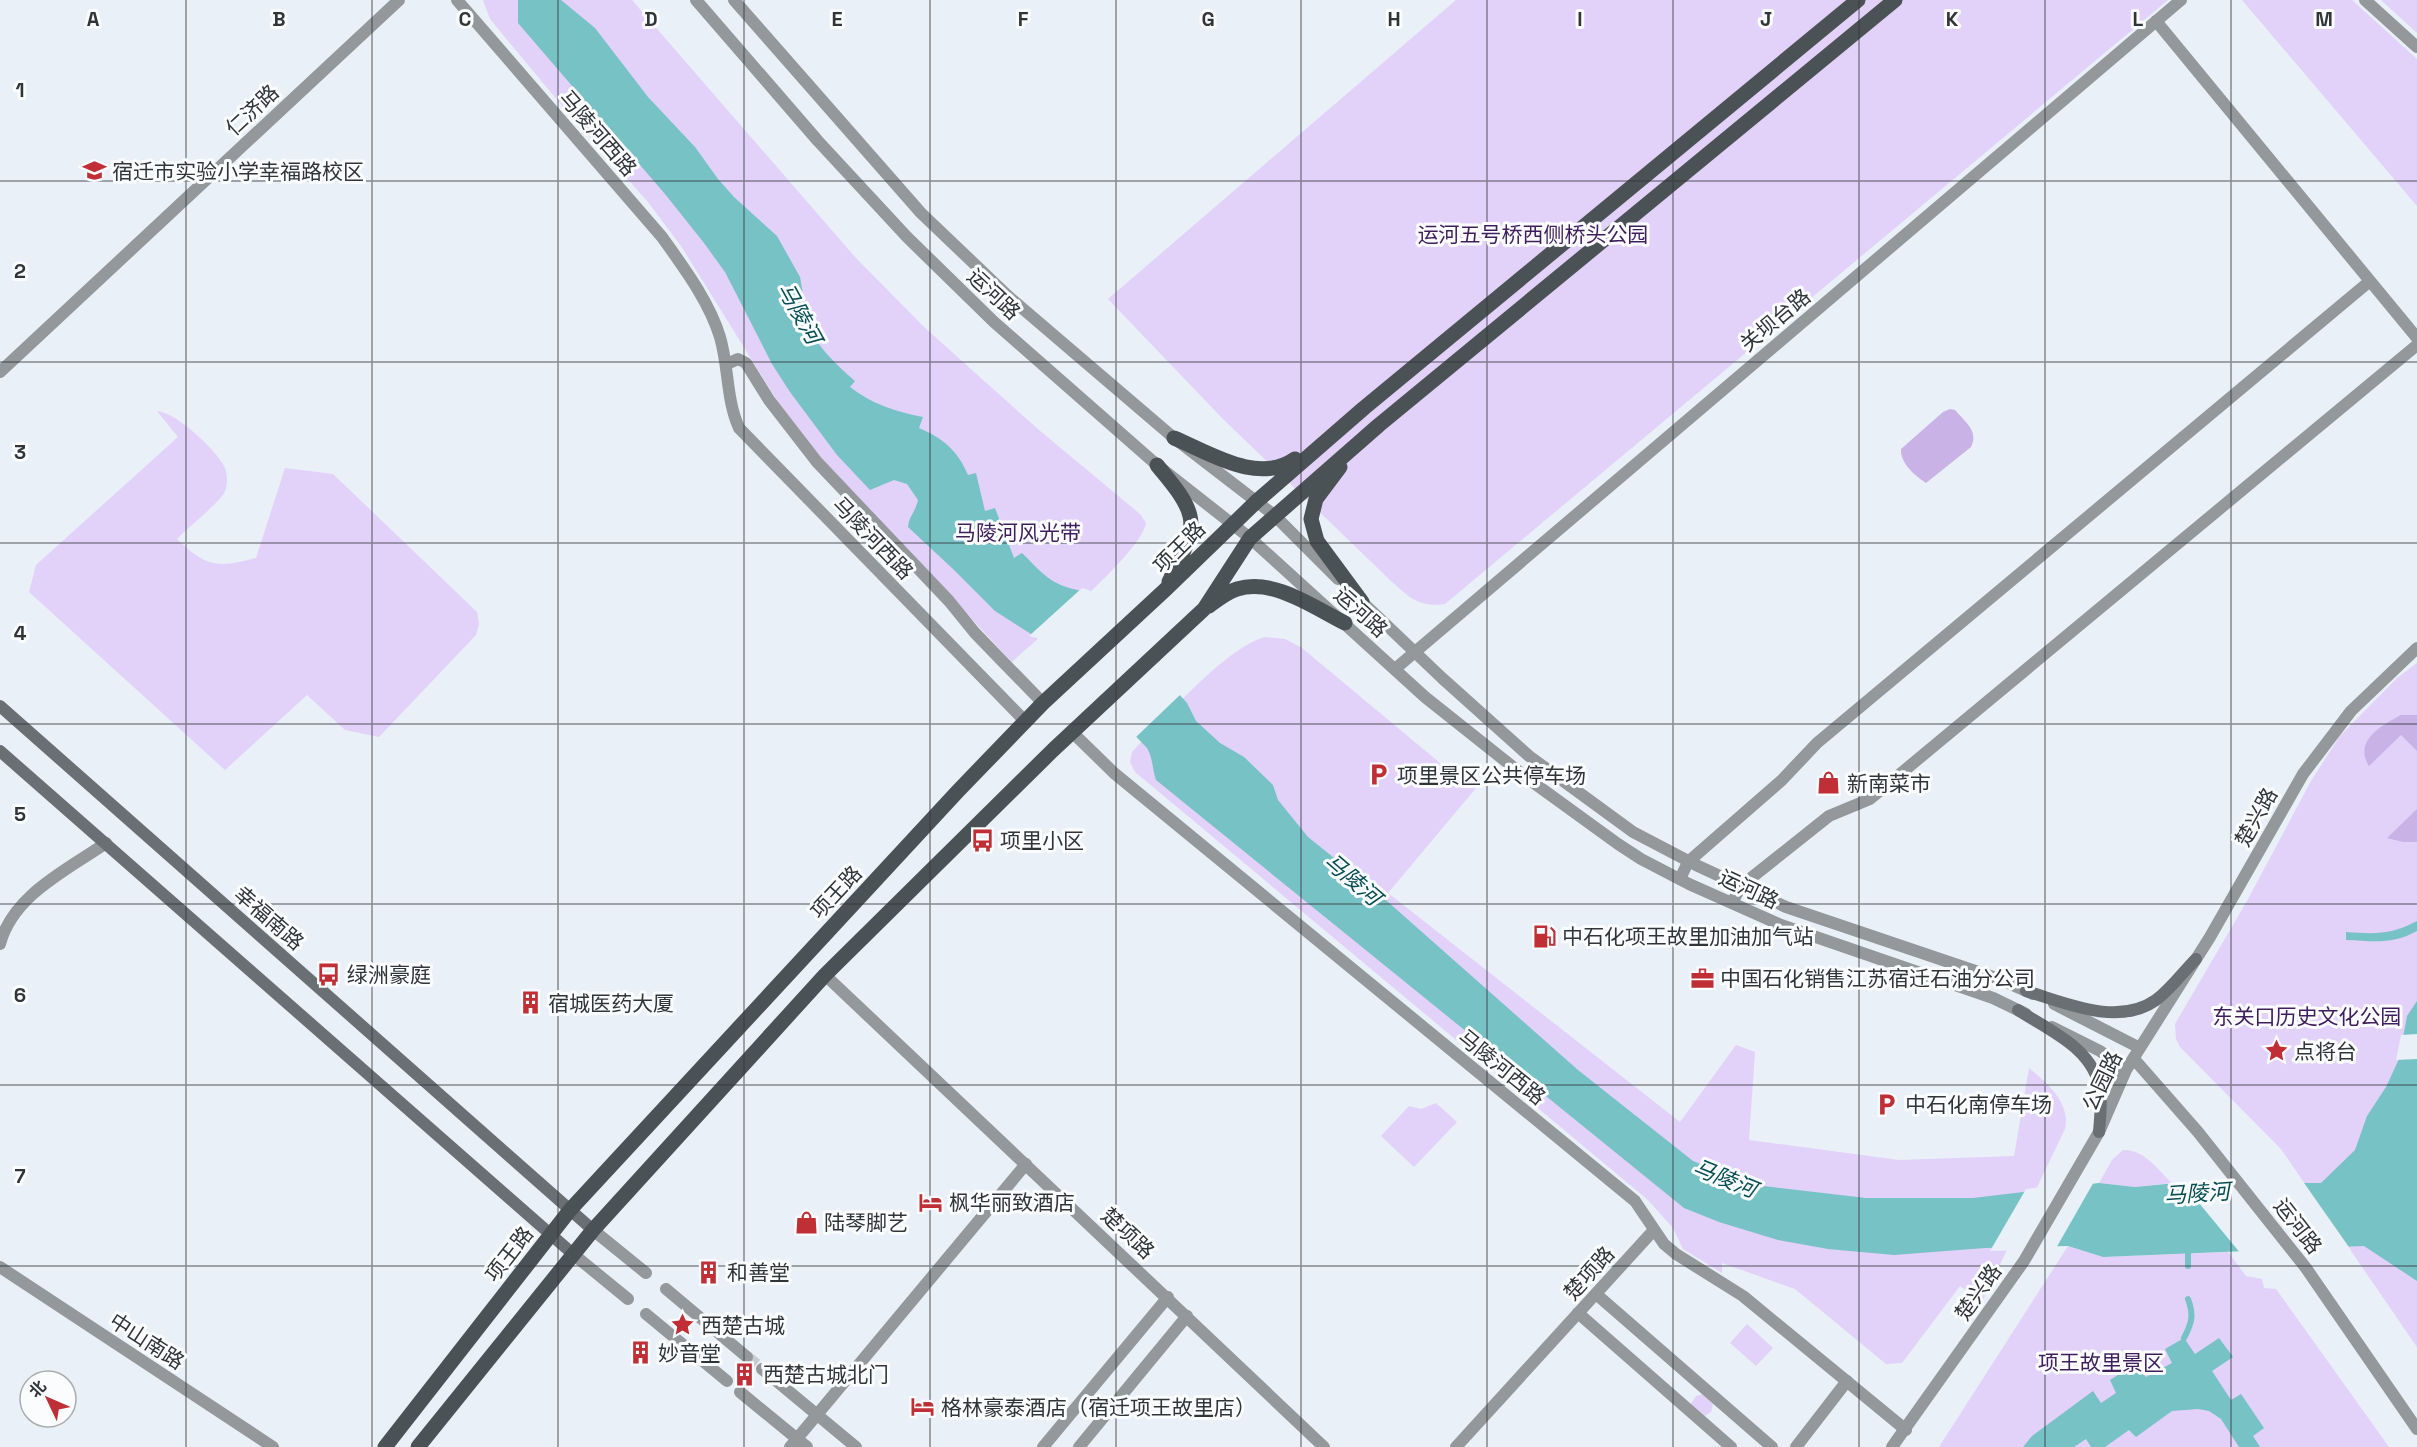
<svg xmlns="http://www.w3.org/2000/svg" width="2417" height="1447" font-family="'Space Grotesk','Noto Sans SC',sans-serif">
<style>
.green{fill:#e2d1f9}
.forest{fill:#c8b2e6}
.water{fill:#76c2c5}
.pier{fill:#e9f0f7}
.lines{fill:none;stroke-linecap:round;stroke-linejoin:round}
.stream{stroke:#76c2c5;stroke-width:6}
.pedestrian-tunnel{stroke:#c4cbd1;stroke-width:12;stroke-dasharray:12 6;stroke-linecap:butt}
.pedestrian{stroke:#94989a;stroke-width:12}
.minor{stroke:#94989a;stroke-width:12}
.tertiary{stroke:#94989a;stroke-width:12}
.secondary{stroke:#696f72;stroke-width:12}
.primary{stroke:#4b5255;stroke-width:15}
.grid{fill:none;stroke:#323538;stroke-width:1.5;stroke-opacity:0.55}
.labels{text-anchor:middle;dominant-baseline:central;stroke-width:6;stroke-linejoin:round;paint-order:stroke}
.street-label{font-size:21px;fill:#323538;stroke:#fbfcfe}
.poi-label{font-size:21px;fill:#323538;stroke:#fbfcfe;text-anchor:start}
.park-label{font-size:21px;fill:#3e1f5c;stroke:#fbfcfe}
.water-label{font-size:22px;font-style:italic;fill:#054d50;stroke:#fbfcfe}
.grid-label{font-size:20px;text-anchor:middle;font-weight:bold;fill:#323538;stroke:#fbfcfe;stroke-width:6;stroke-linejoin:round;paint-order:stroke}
</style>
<rect width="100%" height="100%" fill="#e9f0f7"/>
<path class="green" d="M 483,0 L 632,0 L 855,257 L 923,326 L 1039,430 L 1140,514 L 1146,523 C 1140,555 1040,636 1012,662 L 823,460 L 778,402 L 681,246 L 648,202 L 553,95 L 490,19 Z
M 1456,0 L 2168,0 L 1445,604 C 1419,608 1409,597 1390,580 L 1222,418 L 1108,299 Z
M 2242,0 L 2352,0 L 2417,59 L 2417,206 Z
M 2381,0 L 2417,0 L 2417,33 Z
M 157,411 C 177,413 215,449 224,466 C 228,474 228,486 224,493 C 218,504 187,528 177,539 C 206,567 217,568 256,558 L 285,468 L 333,474 L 477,612 L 479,624 L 476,635 L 379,737 L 345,730 L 307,695 L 225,770 L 29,592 L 36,565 L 178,437 Z
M 1265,637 L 1285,639 L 1302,648 L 1446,768 L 1476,788 L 1388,893 L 1680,1122 L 1736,1045 L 1755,1052 L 1749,1140 L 1899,1160 L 2014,1156 L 2029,1068 C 2047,1083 2071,1103 2065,1129 L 1982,1302 L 1960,1286 L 1902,1363 L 1886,1364 L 1795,1289 L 1722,1263 L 1722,1273 L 1683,1249 L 1673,1228 L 1648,1200 L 1135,772 L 1130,762 L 1132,752 C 1163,720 1225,648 1265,637 Z
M 2417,663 L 2417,1347 L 2281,1149 L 2180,1047 L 2176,1039 L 2175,1024 L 2247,901 L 2311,781 L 2340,736 L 2397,678 Z
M 1436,1103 L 1457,1122 L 1414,1167 L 1381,1136 L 1409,1106 L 1421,1109 Z
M 2123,1150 C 2144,1149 2158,1170 2172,1183 L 2135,1187 L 2099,1183 L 2112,1160 Z
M 2068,1246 L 2103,1257 L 2228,1252 L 2246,1276 L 2262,1279 L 2264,1288 L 2276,1289 L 2389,1447 L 1939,1447 Z
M 1747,1324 L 1773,1348 L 1756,1366 L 1730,1343 Z
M 1703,1394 L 1713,1404 L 1711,1412 L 1705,1416 L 1690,1405 L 1696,1396 Z"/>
<path class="forest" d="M 1950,409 L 1955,410 C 1965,422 1979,431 1971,447 L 1926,483 C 1915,476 1900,463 1901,449 L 1943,412 Z
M 2401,715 L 2417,715 L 2417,751 L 2401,735 L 2369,766 C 2353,741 2382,725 2401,715 Z
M 2417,809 L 2417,842 L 2403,842 L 2387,838 Z"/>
<path class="water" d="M 518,0 L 561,0 L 595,28 L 648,97 L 695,147 L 718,179 L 734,197 L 777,236 L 800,277 L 807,318 L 804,319 C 815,344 834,363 855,381 L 850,387 C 872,404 896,412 923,417 L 919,428 C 943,438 958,451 968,475 L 976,473 L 985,511 L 995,508 L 1014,558 L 1022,553 C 1046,577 1052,586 1087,592 L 1187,703 L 1196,721 L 1220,743 L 1244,757 L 1273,785 L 1278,800 L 1308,837 L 1379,894 L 1578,1070 L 1693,1161 L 1747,1184 L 1866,1198 L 1973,1198 L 2099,1183 L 2135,1187 L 2176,1183 L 2321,1183 L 2355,1150 L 2367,1116 L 2386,1087 L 2399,1059 L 2407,1016 L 2417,1001 L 2417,1281 L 2364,1246 L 2103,1257 L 2068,1246 L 1985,1248 L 1894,1255 L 1828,1249 L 1778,1240 L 1719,1222 L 1684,1208 L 1156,780 C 1152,768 1153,758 1147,748 L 1039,636 L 1031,634 L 995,611 L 953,569 L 908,527 C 909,516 916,511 918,500 L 907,484 L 894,480 L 870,490 L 837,455 L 790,392 L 772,364 L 725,272 L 704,243 L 665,194 L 518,23 Z
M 2417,921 L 2417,931 C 2391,945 2374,941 2346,940 L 2346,932 C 2375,934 2391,935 2417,921 Z
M 2184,1338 L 2195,1354 L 2219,1338 L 2233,1357 L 2212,1371 L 2231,1400 L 2241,1394 L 2264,1428 L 2253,1436 L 2260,1447 L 2239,1447 L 2221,1419 L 2209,1411 L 2198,1409 L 2172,1411 L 2136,1437 L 2129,1430 L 2105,1447 L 2091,1447 L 2086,1439 L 2074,1447 L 2023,1447 L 2032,1436 L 2093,1391 L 2101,1403 L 2116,1393 L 2110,1380 L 2135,1364 L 2146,1377 L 2172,1363 L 2165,1349 Z"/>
<path class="pier" d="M 1082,588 L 1089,590 L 1182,693 L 1135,738 L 1037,638 L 1029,636 Z
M 2417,1034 L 2417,1059 L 2396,1060 L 2401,1035 Z
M 2095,1180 L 2055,1250 L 1990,1251 L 2026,1189 Z
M 2180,1180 L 2302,1180 L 2351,1250 L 2241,1254 Z"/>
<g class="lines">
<path class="stream" d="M 2188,1266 L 2188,1246
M 2184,1338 C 2192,1323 2194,1315 2188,1299"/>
<path class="pedestrian-tunnel" d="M 747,1357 L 762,1369"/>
<path class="pedestrian" d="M 593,1230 L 646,1273
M 573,1254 L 628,1299
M 666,1289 L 747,1357
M 1596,1294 L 1772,1447
M 1578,1313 L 1731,1447
M 646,1314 L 727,1381
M 762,1369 L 856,1447
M 740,1392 L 807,1447
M 790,1447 L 1026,1164
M 1043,1447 L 1168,1297
M 1079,1447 L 1187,1316
M 1796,1447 L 1847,1381"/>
<path class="minor" d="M 457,0 L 662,237 C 684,268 709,301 720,337 C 729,368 726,399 739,428 L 1025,721
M 2156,21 L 2417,338
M 727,364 L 738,359 L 746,363 L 769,400 L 817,462 L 949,601 L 975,633 L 1043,703
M 1395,669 L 2181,0
M 1072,732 L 1114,773 L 1635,1201 L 1664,1244 L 1676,1254 L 1743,1296 L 1906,1430
M 1680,879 L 1688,862 L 1782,780 L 1817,743 L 2370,281
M 1732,903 L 1741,886 L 1829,816 L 1870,799 L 2417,345
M 0,944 C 13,895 67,870 106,843
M 825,975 L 1324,1447
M 0,1267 L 273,1447
M 1456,1447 L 1653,1231"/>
<path class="tertiary" d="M 696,0 L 818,141 L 907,237 L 994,322 L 1157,465 L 1250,538 L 1425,697 L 1523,775 L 1618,844 L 1641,859 L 1689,884 L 1781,925 L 1993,998 L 2026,1014
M 734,0 L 921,213 L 1008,296 L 1174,438 L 1274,515 L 1338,579
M 2365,0 L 2417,47
M 0,372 L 399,0
M 1357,597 L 1442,678 L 1529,756 L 1633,832 L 1696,865 L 1786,907 L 1999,979 L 2033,994
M 2054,1004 L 2140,1048
M 2052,1027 L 2100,1051 L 2126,1070
M 2134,1059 L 2198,1132 L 2306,1268 L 2417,1429
M 1892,1447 L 2024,1261 L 2099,1132 L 2126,1070 L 2210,937 L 2303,774 L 2351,711 L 2417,648"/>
<path class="secondary" d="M 0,706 L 593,1230
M 0,751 L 573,1254
M 2026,991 C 2066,1003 2118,1027 2156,1000 C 2171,989 2183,972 2196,959
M 2018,1010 C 2050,1031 2093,1048 2100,1089 C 2102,1103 2100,1118 2099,1132"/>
<path class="primary" d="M 1174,438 C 1210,453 1258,485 1295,459
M 1157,465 C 1168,479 1186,498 1190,516 C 1195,537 1177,563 1169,582
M 1340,467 L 1316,499 L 1311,519 L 1317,541 L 1362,602
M 1209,606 C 1217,600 1227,592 1237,589 C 1274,578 1313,607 1345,623
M 385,1447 L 570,1210 L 958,791 L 1043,703 L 1166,589 L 1257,501 L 1364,408 L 1858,0
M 418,1447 L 593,1230 L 825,975 L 1053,750 L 1204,609 L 1250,538 L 1379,425 L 1895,0"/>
</g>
<path class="grid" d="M 186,0 L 186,1447M 372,0 L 372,1447M 558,0 L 558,1447M 744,0 L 744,1447M 930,0 L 930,1447M 1116,0 L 1116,1447M 1301,0 L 1301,1447M 1487,0 L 1487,1447M 1673,0 L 1673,1447M 1859,0 L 1859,1447M 2045,0 L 2045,1447M 2231,0 L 2231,1447M 0,181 L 2417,181M 0,362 L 2417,362M 0,543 L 2417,543M 0,724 L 2417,724M 0,904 L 2417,904M 0,1085 L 2417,1085M 0,1266 L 2417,1266"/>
<defs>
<symbol id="school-bare" viewBox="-9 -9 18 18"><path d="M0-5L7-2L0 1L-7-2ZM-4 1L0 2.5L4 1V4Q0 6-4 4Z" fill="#bf2f35" stroke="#fbfcfe" stroke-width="2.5" paint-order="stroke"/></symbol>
<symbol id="parking-bare" viewBox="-9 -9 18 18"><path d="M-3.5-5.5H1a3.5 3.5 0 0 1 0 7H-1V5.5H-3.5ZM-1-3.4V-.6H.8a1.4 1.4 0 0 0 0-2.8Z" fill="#bf2f35" stroke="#fbfcfe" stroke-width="2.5" paint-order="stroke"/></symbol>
<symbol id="shop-bare" viewBox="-9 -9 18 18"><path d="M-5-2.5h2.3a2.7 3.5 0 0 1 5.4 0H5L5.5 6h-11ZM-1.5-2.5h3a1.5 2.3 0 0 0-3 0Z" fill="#bf2f35" stroke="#fbfcfe" stroke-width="2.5" paint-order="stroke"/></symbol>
<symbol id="bus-bare" viewBox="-9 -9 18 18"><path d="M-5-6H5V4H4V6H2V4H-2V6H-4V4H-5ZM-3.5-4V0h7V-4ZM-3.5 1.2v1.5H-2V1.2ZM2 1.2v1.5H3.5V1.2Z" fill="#bf2f35" stroke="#fbfcfe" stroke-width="2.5" paint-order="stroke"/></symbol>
<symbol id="fuel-bare" viewBox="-9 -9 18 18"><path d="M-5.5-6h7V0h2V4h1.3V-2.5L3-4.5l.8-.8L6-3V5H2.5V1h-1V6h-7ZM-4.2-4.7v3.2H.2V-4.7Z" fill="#bf2f35" stroke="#fbfcfe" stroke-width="2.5" paint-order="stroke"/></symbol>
<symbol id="office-bare" viewBox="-9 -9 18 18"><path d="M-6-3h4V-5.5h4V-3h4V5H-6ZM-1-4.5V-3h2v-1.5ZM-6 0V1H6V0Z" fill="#bf2f35" stroke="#fbfcfe" stroke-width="2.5" paint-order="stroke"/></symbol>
<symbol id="building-bare" viewBox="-9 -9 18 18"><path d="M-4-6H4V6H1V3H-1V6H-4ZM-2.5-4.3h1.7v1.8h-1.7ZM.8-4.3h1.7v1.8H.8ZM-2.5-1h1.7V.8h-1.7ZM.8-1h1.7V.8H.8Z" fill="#bf2f35" stroke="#fbfcfe" stroke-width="2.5" paint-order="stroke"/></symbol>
<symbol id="sight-bare" viewBox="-9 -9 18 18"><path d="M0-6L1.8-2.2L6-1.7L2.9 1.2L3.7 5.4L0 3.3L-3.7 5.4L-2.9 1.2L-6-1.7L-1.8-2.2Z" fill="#bf2f35" stroke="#fbfcfe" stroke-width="2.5" paint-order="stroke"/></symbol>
<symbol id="hotel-bare" viewBox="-9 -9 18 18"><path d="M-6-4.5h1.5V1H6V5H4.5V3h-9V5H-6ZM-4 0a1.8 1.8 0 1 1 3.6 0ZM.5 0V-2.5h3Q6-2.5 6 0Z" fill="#bf2f35" stroke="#fbfcfe" stroke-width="2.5" paint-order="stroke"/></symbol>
</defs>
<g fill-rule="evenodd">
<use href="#school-bare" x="78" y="154" width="33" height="33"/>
<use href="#parking-bare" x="1362" y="758" width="33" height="33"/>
<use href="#shop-bare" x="1812" y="766" width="33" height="33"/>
<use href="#bus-bare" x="966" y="824" width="33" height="33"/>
<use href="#fuel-bare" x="1528" y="920" width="33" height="33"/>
<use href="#bus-bare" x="312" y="958" width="33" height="33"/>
<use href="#office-bare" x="1686" y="962" width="33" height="33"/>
<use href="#building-bare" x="514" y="986" width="33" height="33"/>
<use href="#sight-bare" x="2260" y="1034" width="33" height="33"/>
<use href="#parking-bare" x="1870" y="1088" width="33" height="33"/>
<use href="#hotel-bare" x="914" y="1186" width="33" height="33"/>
<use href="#shop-bare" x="790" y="1206" width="33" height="33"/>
<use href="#building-bare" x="692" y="1256" width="33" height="33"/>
<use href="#sight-bare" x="666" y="1308" width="33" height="33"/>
<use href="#building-bare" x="624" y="1336" width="33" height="33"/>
<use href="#building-bare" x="728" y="1358" width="33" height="33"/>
<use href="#hotel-bare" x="906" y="1390" width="33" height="33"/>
</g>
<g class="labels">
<g class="street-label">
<text transform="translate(252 110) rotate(-43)">仁济路</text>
<text transform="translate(598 133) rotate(49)">马陵河西路</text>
<text transform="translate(994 294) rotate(43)">运河路</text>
<text transform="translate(1775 320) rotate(-40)">关坝台路</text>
<text transform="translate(873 538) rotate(46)">马陵河西路</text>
<text transform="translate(1179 547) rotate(-45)">项王路</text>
<text transform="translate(1361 612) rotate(42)">运河路</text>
<text transform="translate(2256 817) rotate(-61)">楚兴路</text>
<text transform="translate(1749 889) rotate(25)">运河路</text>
<text transform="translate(836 892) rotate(-47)">项王路</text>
<text transform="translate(269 918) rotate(41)">幸福南路</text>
<text transform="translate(1502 1067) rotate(39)">马陵河西路</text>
<text transform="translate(2102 1081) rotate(-64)">公园路</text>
<text transform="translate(2298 1226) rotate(52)">运河路</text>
<text transform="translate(1128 1233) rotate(43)">楚项路</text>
<text transform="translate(509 1254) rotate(-52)">项王路</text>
<text transform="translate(1589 1273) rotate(-48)">楚项路</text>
<text transform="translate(1978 1292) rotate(-55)">楚兴路</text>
<text transform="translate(147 1341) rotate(33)">中山南路</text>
</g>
<g class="poi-label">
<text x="112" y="171">宿迁市实验小学幸福路校区</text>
<text x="1397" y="775">项里景区公共停车场</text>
<text x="1847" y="783">新南菜市</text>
<text x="1000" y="840">项里小区</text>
<text x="1562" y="936">中石化项王故里加油加气站</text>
<text x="347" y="974">绿洲豪庭</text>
<text x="1720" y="978">中国石化销售江苏宿迁石油分公司</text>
<text x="548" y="1003">宿城医药大厦</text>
<text x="2294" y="1051">点将台</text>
<text x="1905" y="1104">中石化南停车场</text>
<text x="949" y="1202">枫华丽致酒店</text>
<text x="824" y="1222">陆琴脚艺</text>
<text x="727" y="1272">和善堂</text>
<text x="701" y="1325">西楚古城</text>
<text x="658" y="1353">妙音堂</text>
<text x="763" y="1374">西楚古城北门</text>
<text x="941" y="1407">格林豪泰酒店（宿迁项王故里店）</text>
</g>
<g class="park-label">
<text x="1533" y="234">运河五号桥西侧桥头公园</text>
<text x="1018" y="532">马陵河风光带</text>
<text x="2307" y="1016">东关口历史文化公园</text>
<text x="2101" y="1362">项王故里景区</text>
</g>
<g class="water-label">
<text transform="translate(800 313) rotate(61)">马陵河</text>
<text transform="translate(1353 879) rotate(41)">马陵河</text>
<text transform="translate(1725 1178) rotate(22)">马陵河</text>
<text transform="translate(2197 1193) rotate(-4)">马陵河</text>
</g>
</g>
<g class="grid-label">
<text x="93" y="26">A</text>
<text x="279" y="26">B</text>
<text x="465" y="26">C</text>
<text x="651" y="26">D</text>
<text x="837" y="26">E</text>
<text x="1023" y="26">F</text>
<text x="1208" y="26">G</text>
<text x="1394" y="26">H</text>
<text x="1580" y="26">I</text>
<text x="1766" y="26">J</text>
<text x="1952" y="26">K</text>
<text x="2138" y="26">L</text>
<text x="2324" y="26">M</text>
<text x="20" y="97">1</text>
<text x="20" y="278">2</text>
<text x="20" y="459">3</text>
<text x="20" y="640">4</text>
<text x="20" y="821">5</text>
<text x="20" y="1002">6</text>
<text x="20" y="1183">7</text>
</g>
<g transform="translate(48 1399) rotate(314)"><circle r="28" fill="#fbfcfe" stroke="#abacaf" stroke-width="1.5"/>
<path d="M0-4.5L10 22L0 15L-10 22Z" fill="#bf2f35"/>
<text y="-9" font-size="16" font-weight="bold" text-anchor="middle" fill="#323538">北</text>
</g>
</svg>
